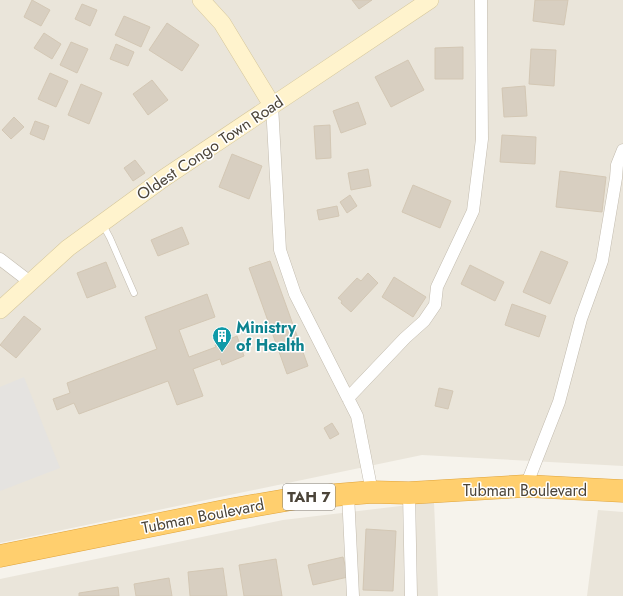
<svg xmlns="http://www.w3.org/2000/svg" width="623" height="596" font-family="Jost,sans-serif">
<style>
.residential{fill:#eae5da}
.parking{fill:#e5e3e0}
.building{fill:#d8cfc1;stroke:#d3c7b4}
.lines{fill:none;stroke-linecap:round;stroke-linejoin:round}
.lane-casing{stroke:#c2bbae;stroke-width:7}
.street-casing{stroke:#c2bbae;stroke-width:13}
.secondary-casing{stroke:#d6c79b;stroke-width:18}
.highway-casing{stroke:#e0a43c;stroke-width:23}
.lane{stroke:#fff;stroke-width:6}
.street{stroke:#fff;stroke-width:12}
.secondary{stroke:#fff3cd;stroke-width:17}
.highway{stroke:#ffcf6e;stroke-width:22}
.labels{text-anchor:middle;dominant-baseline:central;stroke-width:3;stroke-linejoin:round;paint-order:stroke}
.shield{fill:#fff;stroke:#817c74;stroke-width:1}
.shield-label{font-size:15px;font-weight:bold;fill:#4b4439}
.street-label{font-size:16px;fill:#4b4439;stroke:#fff}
.culture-label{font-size:16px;font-weight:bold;fill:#0d838f;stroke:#fff;text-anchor:start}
</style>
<rect width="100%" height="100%" fill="#f6f3ec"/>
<path class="residential" d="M 0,0 L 623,0 L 623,466 L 422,455 L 0,543 Z
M 434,502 L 438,596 L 0,596 L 0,579 L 283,520 Z
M 598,510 L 623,512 L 623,596 L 587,596 Z"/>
<path class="parking" d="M 24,377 L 60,468 L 0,491 L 0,387 Z"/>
<path class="building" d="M 32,0 L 50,10 L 41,26 L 24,17 Z
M 352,0 L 372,0 L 359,9 Z
M 535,0 L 568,0 L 564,25 L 533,21 Z
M 82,4 L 97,10 L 90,26 L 75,19 Z
M 124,16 L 150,27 L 141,47 L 115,35 Z
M 167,23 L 199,45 L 182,71 L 149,50 Z
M 44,33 L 61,44 L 52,59 L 34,48 Z
M 71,42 L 88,49 L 77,73 L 60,65 Z
M 116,44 L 134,52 L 128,66 L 110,59 Z
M 463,47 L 463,79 L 435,79 L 435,48 Z
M 531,49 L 556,50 L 554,86 L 529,84 Z
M 408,60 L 424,90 L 391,107 L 375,77 Z
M 50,73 L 68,81 L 56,107 L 38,99 Z
M 152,80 L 168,100 L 148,115 L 133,94 Z
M 81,84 L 102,93 L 89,124 L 68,115 Z
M 525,86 L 527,116 L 504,117 L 502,88 Z
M 358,102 L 366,124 L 341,133 L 333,111 Z
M 14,117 L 24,127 L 11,139 L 2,130 Z
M 35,121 L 49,126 L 44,140 L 30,134 Z
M 330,125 L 331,158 L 316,159 L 314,126 Z
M 502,135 L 536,137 L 535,164 L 500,162 Z
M 232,154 L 262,166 L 249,199 L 219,187 Z
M 135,160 L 145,173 L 133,181 L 124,168 Z
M 368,169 L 371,186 L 351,190 L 348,173 Z
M 560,171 L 606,177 L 602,212 L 556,207 Z
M 413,185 L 451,201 L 440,228 L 402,212 Z
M 350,195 L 357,206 L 347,213 L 340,202 Z
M 337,206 L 339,216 L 319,220 L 317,210 Z
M 182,227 L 189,244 L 158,256 L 151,240 Z
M 541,251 L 568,262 L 550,304 L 523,292 Z
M 270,261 L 308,366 L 287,374 L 249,268 Z
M 106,262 L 116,287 L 87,298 L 77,273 Z
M 470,265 L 504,282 L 495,301 L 461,284 Z
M 368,273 L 378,283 L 351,312 L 341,303 L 342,301 L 338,298 L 357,278 L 361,281 Z
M 394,277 L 426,297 L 413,317 L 382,297 Z
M 207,294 L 215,317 L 179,330 L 189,357 L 216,347 L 215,345 L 237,336 L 244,356 L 222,365 L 220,359 L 193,369 L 203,396 L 177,405 L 168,381 L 79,414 L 74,403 L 57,410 L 53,399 L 70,393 L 67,383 L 157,349 L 145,317 Z
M 512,304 L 546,316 L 539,337 L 505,325 Z
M 24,316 L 41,329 L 16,358 L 0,345 Z
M 439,388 L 453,391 L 448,409 L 435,406 Z
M 332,423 L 339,434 L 330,439 L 324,428 Z
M 366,529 L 396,531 L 393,591 L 363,590 Z
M 343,557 L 348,577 L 313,585 L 308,565 Z
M 276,559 L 282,596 L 244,596 L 239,565 Z
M 223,568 L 227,596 L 190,596 L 188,572 Z
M 169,578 L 172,596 L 136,596 L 134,584 Z
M 118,587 L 119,596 L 79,596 L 79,593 Z"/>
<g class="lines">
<defs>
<path id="lane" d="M 103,225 L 110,238 L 134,293"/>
<path id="street" d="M 272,105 L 280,250 L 295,294 L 357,416 L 372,492
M 0,259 L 30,282
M 348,398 L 405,338 L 424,321 L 435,305 L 437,287 L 473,211 L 482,139 L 481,0
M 526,486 L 559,402 L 581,319 L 602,261 L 616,178 L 617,165 L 623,150
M 409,493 L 411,596
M 348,494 L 353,596"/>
<path id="secondary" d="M 201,0 L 222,23 L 272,105
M 0,310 L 68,248 L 164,178 L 430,0"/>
<path id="highway" d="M 0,556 L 234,509 L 298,498 L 372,492 L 409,493 L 526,486 L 623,491"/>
</defs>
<use href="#lane" class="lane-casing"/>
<use href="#street" class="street-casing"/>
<use href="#secondary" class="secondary-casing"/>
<use href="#highway" class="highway-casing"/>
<use href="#lane" class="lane"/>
<use href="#street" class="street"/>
<use href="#secondary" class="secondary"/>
<use href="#highway" class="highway"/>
</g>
<defs>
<symbol id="building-pin" viewBox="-11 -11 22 30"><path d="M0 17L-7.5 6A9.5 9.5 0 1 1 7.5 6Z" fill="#0f9aa8" stroke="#fff"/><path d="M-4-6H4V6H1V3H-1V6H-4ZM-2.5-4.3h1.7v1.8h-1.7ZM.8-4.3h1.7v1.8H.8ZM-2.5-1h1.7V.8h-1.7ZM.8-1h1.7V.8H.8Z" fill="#fff"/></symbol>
</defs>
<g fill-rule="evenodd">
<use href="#building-pin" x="211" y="325" width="22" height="30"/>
</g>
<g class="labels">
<rect class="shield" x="283" y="484" width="52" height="26" rx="3"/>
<g class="shield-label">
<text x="309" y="497">TAH 7</text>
</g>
<g class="street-label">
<text transform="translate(210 148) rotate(-34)">Oldest Congo Town Road</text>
<text x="525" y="490">Tubman Boulevard</text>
<text transform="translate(203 516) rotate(-11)">Tubman Boulevard</text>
</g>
<g class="culture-label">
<text x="236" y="327">Ministry<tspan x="236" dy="18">of Health</tspan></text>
</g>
</g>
</svg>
